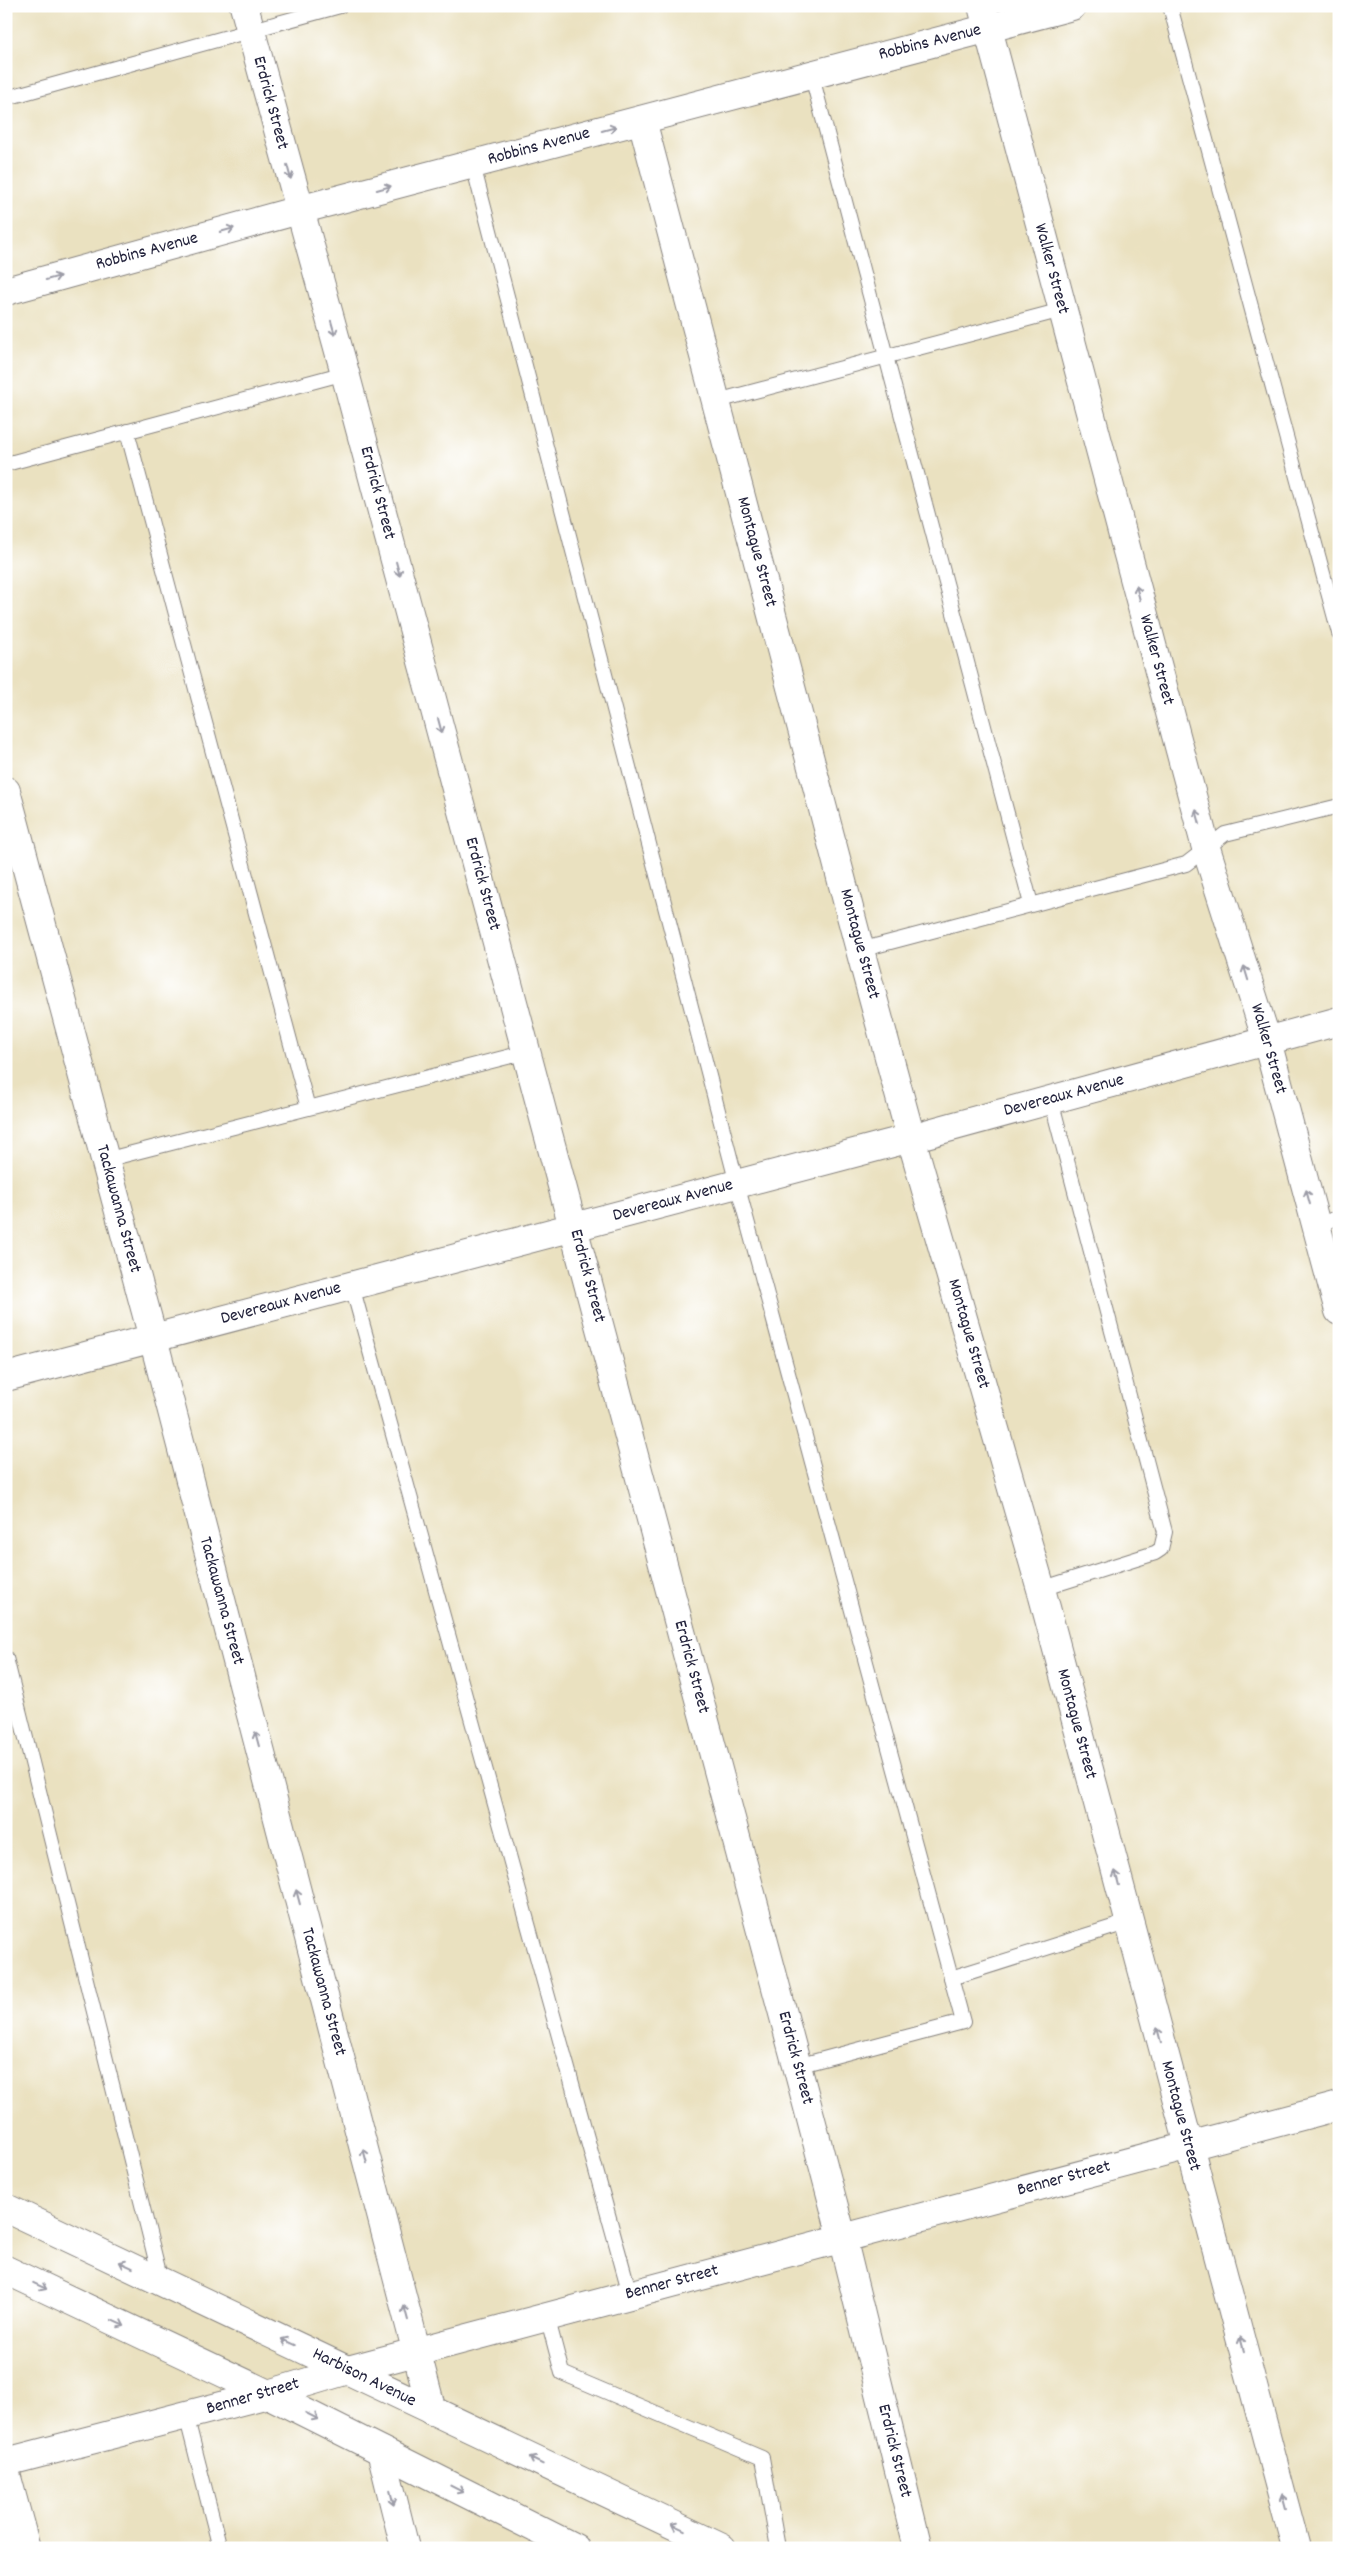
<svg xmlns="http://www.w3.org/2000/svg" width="1345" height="2554" font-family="Dekko,sans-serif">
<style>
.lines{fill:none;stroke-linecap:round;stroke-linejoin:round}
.service-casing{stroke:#86827e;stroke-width:16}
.minor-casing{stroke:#86827e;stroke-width:30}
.primary-casing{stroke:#86827e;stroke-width:30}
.trunk-casing{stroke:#86827e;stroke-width:30}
.service{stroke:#fff;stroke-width:14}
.minor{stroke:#fff;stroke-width:28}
.primary{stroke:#fff;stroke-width:28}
.trunk{stroke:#fff;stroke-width:28}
.oneway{stroke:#9c9ca7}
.labels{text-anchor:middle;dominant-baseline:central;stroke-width:4;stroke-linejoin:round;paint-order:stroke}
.street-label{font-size:18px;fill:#22223b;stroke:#fff}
</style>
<rect width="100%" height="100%" fill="#fff"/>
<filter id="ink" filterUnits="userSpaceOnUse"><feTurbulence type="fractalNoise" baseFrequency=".02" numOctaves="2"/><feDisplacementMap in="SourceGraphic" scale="10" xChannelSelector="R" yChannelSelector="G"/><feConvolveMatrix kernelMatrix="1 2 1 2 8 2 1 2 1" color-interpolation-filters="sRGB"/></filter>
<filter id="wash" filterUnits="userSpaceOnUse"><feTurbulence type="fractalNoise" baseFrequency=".0096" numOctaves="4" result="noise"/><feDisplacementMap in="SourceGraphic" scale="20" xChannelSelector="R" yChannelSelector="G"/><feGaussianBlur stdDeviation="1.12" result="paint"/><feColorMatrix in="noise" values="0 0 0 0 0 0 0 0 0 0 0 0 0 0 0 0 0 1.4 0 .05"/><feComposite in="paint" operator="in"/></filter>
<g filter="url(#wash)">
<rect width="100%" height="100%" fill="#eae1c0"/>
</g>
<g filter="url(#ink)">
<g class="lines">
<defs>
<path id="service" d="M 1170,6 L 1339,633
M 811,73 L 1031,904
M 6,98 L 340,6
M 473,165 L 737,1184 L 963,2022 L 797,2066
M 717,401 L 1062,310
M 127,431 L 308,1108
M 6,464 L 345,373
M 860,950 L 1186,864 L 1225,834 L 1339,806
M 105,1160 L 527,1052
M 1316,1224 L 1339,1218
M 352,1286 L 630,2294
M 1041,1589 L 1155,1553 L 1161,1549 L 1165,1532 L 1051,1100
M 6,1658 L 161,2281
M 951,1978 L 1129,1922
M 547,2316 L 562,2373 L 762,2458 L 778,2548
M 186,2415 L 220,2548"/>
<path id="minor" d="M 244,6 L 345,373 L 797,2066 L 842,2237 L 918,2548
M 982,6 L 1206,848 L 1267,1041 L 1339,1311
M 642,120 L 860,950 L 911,1138 L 1041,1589 L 1296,2548
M 6,791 L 153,1338 L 432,2411
M 6,1377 L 911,1138 L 1339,1021
M 381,2451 L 405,2548
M 6,2462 L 268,2394 L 348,2370 L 1339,2106
M 6,2474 L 26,2548"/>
<path id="primary" d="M 6,2208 L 722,2548
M 6,2270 L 268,2394 L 575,2548"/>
<path id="trunk" d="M 6,291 L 299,210 L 1072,6"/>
</defs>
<use href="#service" class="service-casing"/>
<use href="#minor" class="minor-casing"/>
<use href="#primary" class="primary-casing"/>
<use href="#trunk" class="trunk-casing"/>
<use href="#service" class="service"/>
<use href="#minor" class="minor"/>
<use href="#primary" class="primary"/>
<use href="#trunk" class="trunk"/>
</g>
<defs><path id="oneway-shaft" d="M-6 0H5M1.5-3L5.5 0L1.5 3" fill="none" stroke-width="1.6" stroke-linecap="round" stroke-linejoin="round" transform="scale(1.25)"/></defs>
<g class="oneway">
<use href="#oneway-shaft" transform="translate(609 129) rotate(-15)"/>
<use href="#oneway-shaft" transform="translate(289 172) rotate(75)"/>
<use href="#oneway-shaft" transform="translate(384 188) rotate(-15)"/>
<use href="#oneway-shaft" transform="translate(227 230) rotate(-15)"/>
<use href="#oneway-shaft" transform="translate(53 278) rotate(-15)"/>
<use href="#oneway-shaft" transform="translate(333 328) rotate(74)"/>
<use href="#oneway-shaft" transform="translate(398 569) rotate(75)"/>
<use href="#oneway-shaft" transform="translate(1138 593) rotate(-105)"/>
<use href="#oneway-shaft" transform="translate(440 726) rotate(75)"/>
<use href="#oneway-shaft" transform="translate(1198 817) rotate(-105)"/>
<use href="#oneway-shaft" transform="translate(1246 973) rotate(-107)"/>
<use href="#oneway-shaft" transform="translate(1308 1197) rotate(-105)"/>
<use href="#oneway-shaft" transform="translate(257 1739) rotate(-105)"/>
<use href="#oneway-shaft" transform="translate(1117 1878) rotate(-105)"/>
<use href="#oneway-shaft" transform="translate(298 1897) rotate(-105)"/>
<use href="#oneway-shaft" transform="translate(1159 2035) rotate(-105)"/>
<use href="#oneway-shaft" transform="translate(365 2156) rotate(-105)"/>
<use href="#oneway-shaft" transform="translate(126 2265) rotate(-155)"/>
<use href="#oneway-shaft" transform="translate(40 2286) rotate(25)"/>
<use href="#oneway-shaft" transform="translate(406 2313) rotate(-105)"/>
<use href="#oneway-shaft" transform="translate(118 2323) rotate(25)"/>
<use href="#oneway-shaft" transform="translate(288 2342) rotate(-155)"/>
<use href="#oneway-shaft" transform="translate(1242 2344) rotate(-105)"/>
<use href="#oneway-shaft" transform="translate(312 2416) rotate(27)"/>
<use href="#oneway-shaft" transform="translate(536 2461) rotate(-154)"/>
<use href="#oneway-shaft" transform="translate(457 2489) rotate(27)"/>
<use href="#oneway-shaft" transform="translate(392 2498) rotate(76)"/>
<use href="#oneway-shaft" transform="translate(1284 2501) rotate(-105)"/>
<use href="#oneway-shaft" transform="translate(678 2527) rotate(-155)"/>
</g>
</g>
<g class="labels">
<g class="street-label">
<text transform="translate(930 43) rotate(-14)">Robbins Avenue</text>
<text transform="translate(270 103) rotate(75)">Erdrick Street</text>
<text transform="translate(539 147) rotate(-15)">Robbins Avenue</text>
<text transform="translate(147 252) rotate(-15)">Robbins Avenue</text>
<text transform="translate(1051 269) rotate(75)">Walker Street</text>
<text transform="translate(377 493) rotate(75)">Erdrick Street</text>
<text transform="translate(756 552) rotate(75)">Montague Street</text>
<text transform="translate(1156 660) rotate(75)">Walker Street</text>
<text transform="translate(482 884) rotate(75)">Erdrick Street</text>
<text transform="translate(859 944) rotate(75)">Montague Street</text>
<text transform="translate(1268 1049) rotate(74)">Walker Street</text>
<text transform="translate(1064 1096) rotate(-15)">Devereaux Avenue</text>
<text transform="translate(673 1201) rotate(-15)">Devereaux Avenue</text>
<text transform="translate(118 1209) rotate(75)">Tackawanna Street</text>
<text transform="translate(587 1276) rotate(75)">Erdrick Street</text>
<text transform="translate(281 1304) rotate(-15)">Devereaux Avenue</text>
<text transform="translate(968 1334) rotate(74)">Montague Street</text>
<text transform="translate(221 1601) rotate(75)">Tackawanna Street</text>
<text transform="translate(691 1667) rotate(75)">Erdrick Street</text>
<text transform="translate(1076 1724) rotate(75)">Montague Street</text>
<text transform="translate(323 1992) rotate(75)">Tackawanna Street</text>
<text transform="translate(795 2058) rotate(75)">Erdrick Street</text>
<text transform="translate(1180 2116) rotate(75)">Montague Street</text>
<text transform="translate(1064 2179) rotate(-15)">Benner Street</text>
<text transform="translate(672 2283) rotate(-15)">Benner Street</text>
<text transform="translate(364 2378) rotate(26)">Harbison Avenue</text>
<text transform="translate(253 2397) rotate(-16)">Benner Street</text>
<text transform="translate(894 2451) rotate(76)">Erdrick Street</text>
</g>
</g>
<rect width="1345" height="2554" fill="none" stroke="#fff" stroke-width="25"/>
</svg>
